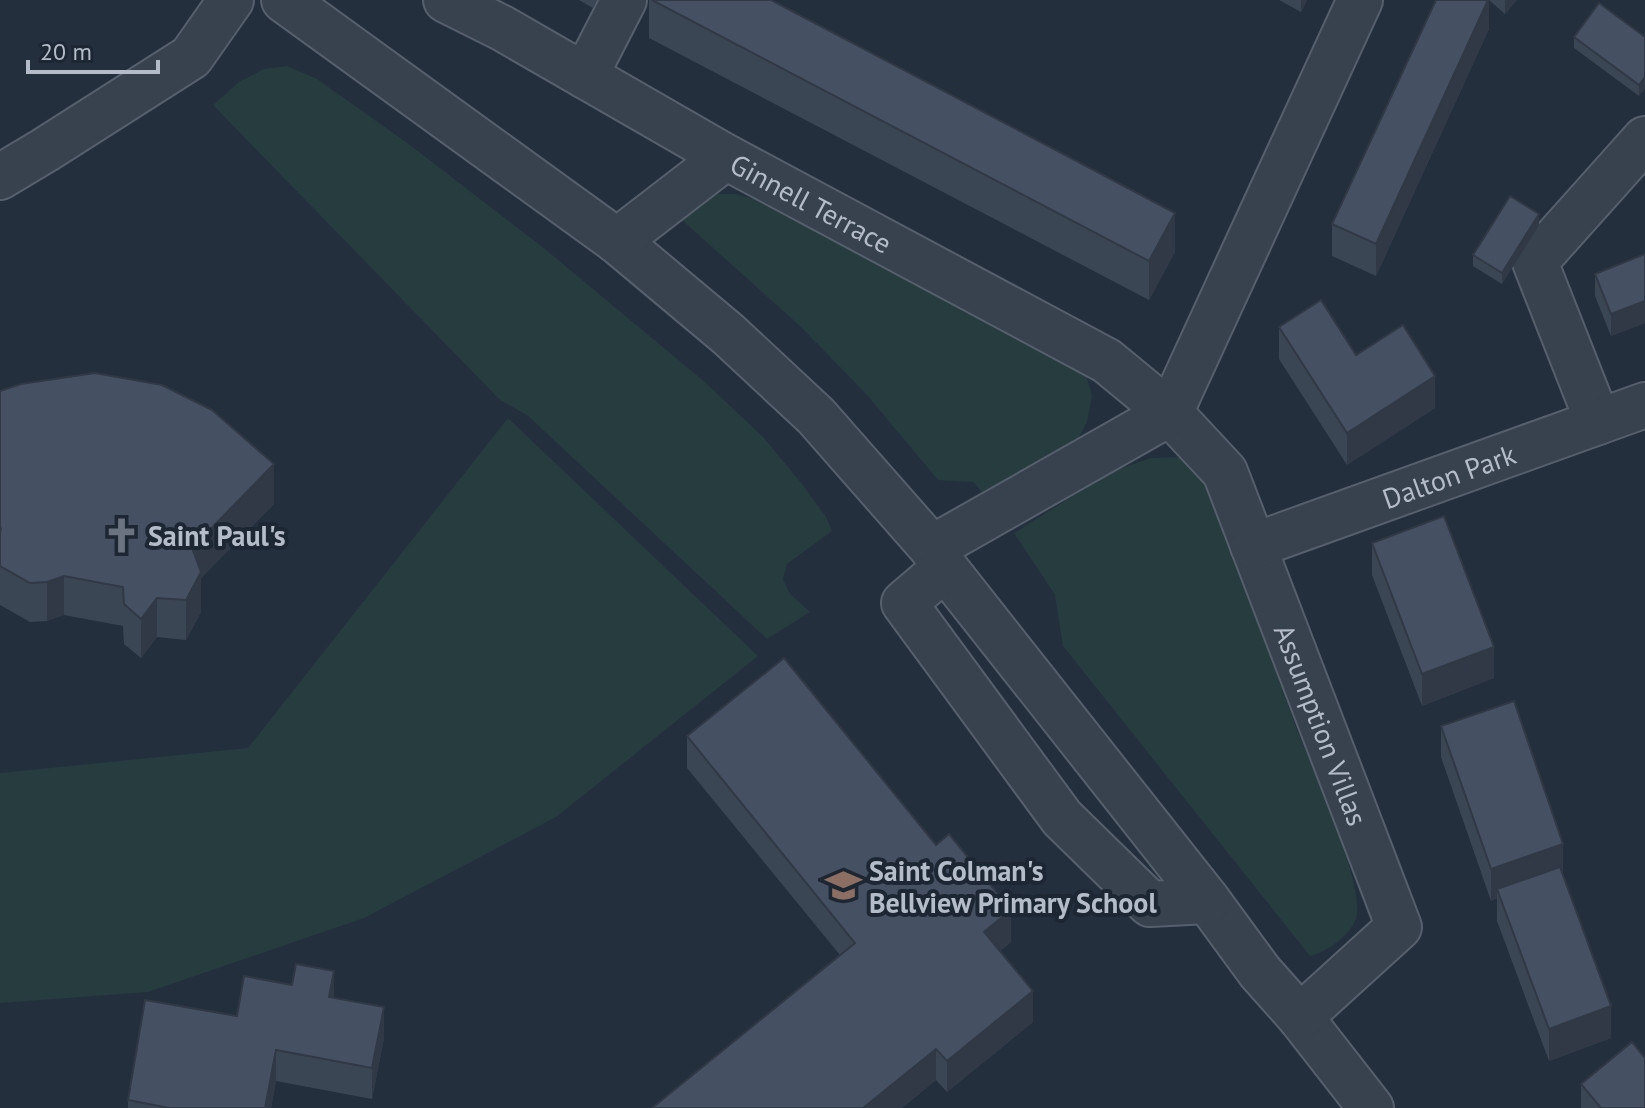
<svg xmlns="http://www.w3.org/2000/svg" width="1645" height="1108" font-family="'PT Sans',sans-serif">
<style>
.green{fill:#263c3f}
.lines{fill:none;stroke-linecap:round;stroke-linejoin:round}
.minor-casing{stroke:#565f6c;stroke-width:48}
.minor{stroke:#38414e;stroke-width:44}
.wall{fill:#3b4654}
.shaded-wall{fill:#303945}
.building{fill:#455162;stroke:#303945;stroke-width:2}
.labels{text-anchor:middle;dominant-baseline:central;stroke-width:8;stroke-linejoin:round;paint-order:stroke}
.street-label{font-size:28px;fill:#b4bcc9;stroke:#1d2633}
.poi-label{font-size:28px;font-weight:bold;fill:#b4bcc9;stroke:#1d2633;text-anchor:start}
</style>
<rect width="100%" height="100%" fill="#242f3e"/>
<path class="green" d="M 287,66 L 317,79 L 406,142 L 545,249 L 706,383 L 764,438 L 802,484 L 826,517 L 832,531 L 787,564 L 783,579 L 790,594 L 810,612 L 767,639 L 527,415 L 500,400 L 213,105 L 239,82 L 264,69 Z
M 718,194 L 736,194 L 767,203 L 1067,361 L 1086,375 L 1092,396 L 1087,422 L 1076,443 L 985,497 L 974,482 L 938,480 L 867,395 L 801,327 L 682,220 L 701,202 Z
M 508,418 L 758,656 L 556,817 L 364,918 L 148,992 L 0,1003 L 0,773 L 248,748 Z
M 1180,457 L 1200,472 L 1215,495 C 1242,572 1268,650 1296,727 C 1310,765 1366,884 1356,918 C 1351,935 1327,952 1310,956 L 1063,646 L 1055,595 L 1014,533 L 1113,471 L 1151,458 Z"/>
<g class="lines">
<defs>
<g id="minor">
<path d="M 284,0 L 617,241 L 728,334 L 816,416 L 932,548 L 945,568 L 1208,901 L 1260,972 L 1300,1017 L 1371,1108"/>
<path id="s1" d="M 446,0 L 502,28 L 726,157 L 1107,361 L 1170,413 L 1225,472 L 1399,927 L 1300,1017"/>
<path d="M 585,76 L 624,0"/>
<path d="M 0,177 L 45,150 L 191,57 L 231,0"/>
<path d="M 617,241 L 726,157"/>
<path d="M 1598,422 L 1535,262 L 1645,139"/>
<path id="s2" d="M 1253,546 L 1645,405"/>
<path d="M 932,548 L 1170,413 L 1360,0"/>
<path d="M 945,568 L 904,603 L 1062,818 L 1150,904 L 1208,901"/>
</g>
</defs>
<use href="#minor" class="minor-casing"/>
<use href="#minor" class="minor"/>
</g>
<path class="wall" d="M 579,0 L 597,0 L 593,8 Z
M 649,0 L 771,0 L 1175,252 L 1149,300 L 649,38 Z
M 1279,0 L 1307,0 L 1301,12 Z
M 1489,0 L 1517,0 L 1505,14 Z
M 1489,0 L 1489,29 L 1376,276 L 1332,256 L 1332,224 Z
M 1574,37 L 1645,37 L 1639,96 L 1574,48 Z
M 1539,225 L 1502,284 L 1473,266 L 1473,255 Z
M 1645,254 L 1645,323 L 1611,336 L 1595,296 L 1595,274 Z
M 1279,327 L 1356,355 L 1435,408 L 1347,465 L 1279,359 Z
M 0,391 L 274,504 L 201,578 L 201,612 L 186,640 L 157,637 L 141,658 L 124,644 L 123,626 L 64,615 L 47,621 L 30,622 L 0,605 Z
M 1372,543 L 1494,678 L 1422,706 L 1372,575 Z
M 1441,726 L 1563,875 L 1611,1038 L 1549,1061 L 1497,921 L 1497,898 L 1491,901 L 1441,757 Z
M 687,736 L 1011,942 L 1000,951 L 1033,1022 L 947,1092 L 936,1080 L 902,1108 L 652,1108 L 840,955 L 687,768 Z
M 334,998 L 384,1038 L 372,1099 L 276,1081 L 271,1108 L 128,1108 L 128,1100 L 237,1016 Z
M 1581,1084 L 1645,1108 L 1581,1108 Z"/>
<path class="shaded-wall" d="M 1301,0 L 1307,0 L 1301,12 Z
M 1488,0 L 1489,0 L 1489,29 L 1376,276 L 1376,244 Z
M 1505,0 L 1517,0 L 1505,14 Z
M 1645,77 L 1645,89 L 1639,96 L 1639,85 Z
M 1175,213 L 1175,252 L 1149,300 L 1149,261 Z
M 1539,214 L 1539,225 L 1502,284 L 1502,273 Z
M 1645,301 L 1645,323 L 1611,336 L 1611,314 Z
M 1435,376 L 1435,408 L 1347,465 L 1347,433 Z
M 274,464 L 274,504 L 201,578 L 201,612 L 186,640 L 186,600 L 192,548 Z
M 64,576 L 64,615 L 47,621 L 47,582 Z
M 157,598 L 157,637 L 141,658 L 141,619 Z
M 1494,647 L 1494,678 L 1422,706 L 1422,674 Z
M 1563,844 L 1563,876 L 1497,889 L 1497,898 L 1491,901 L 1491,869 Z
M 1011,910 L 1011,942 L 984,963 L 984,932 Z
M 334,971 L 334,1002 L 329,997 Z
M 1033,991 L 1033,1022 L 947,1092 L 947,1061 Z
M 1611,1006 L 1611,1038 L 1549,1061 L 1549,1029 Z
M 384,1007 L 384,1038 L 372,1099 L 372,1068 Z
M 936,1049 L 936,1080 L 902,1108 L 863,1108 Z
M 276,1050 L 276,1081 L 271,1108 L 265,1108 Z"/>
<path class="building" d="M 652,0 L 771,0 L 1175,213 L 1149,261 Z
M 1436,0 L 1488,0 L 1376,244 L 1332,224 Z
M 1599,3 L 1645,37 L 1645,77 L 1639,85 L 1574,37 Z
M 1510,196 L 1539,214 L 1502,273 L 1473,255 Z
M 1645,254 L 1645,301 L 1611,314 L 1595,274 Z
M 1321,300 L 1356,355 L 1403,325 L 1435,376 L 1347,433 L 1279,327 Z
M 95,373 L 162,385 L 212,410 L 274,464 L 192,548 L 201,572 L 186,600 L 157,598 L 141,619 L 124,604 L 123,587 L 64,576 L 47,582 L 30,583 L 0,566 L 0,533 L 1,529 L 0,526 L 0,391 L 21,384 Z
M 1444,516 L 1494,647 L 1422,674 L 1372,543 Z
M 784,658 L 936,845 L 949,834 L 1011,910 L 984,932 L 1033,991 L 947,1061 L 936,1049 L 863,1108 L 652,1108 L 855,943 L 687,736 Z
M 1514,701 L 1563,844 L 1491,869 L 1441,726 Z
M 1560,867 L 1611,1006 L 1549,1029 L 1497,889 Z
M 296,964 L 334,971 L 329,997 L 384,1007 L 372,1068 L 276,1050 L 265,1108 L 169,1108 L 128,1100 L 145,1000 L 237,1016 L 244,976 L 292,985 Z
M 1632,1042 L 1645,1058 L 1645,1108 L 1601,1108 L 1581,1084 Z"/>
<defs>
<symbol id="church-bare" viewBox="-9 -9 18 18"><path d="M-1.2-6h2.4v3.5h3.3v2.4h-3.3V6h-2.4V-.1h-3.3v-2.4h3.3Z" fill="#6b7280" stroke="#1d2633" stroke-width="2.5" paint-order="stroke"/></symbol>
<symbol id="school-bare" viewBox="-9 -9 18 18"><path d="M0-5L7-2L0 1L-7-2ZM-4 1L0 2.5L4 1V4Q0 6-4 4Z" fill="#8d6e63" stroke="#1d2633" stroke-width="2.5" paint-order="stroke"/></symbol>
</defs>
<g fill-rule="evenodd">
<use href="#church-bare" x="96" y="510" width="51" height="51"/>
<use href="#school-bare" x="818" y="860" width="51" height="51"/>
</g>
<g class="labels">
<g class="street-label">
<text stroke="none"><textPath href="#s1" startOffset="418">Ginnell Terrace</textPath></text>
<text stroke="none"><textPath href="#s2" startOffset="208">Dalton Park</textPath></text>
<text stroke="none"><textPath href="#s1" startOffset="1186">Assumption Villas</textPath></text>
</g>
<g class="poi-label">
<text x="148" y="535">Saint Paul's</text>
<text x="869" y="870">Saint Colman's<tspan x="869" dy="32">Bellview Primary School</tspan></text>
</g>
</g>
<path d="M28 60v12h130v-12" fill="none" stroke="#b4bcc9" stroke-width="4"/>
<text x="40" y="60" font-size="24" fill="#b4bcc9" stroke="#1d2633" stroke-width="6" paint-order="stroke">20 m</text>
</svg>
